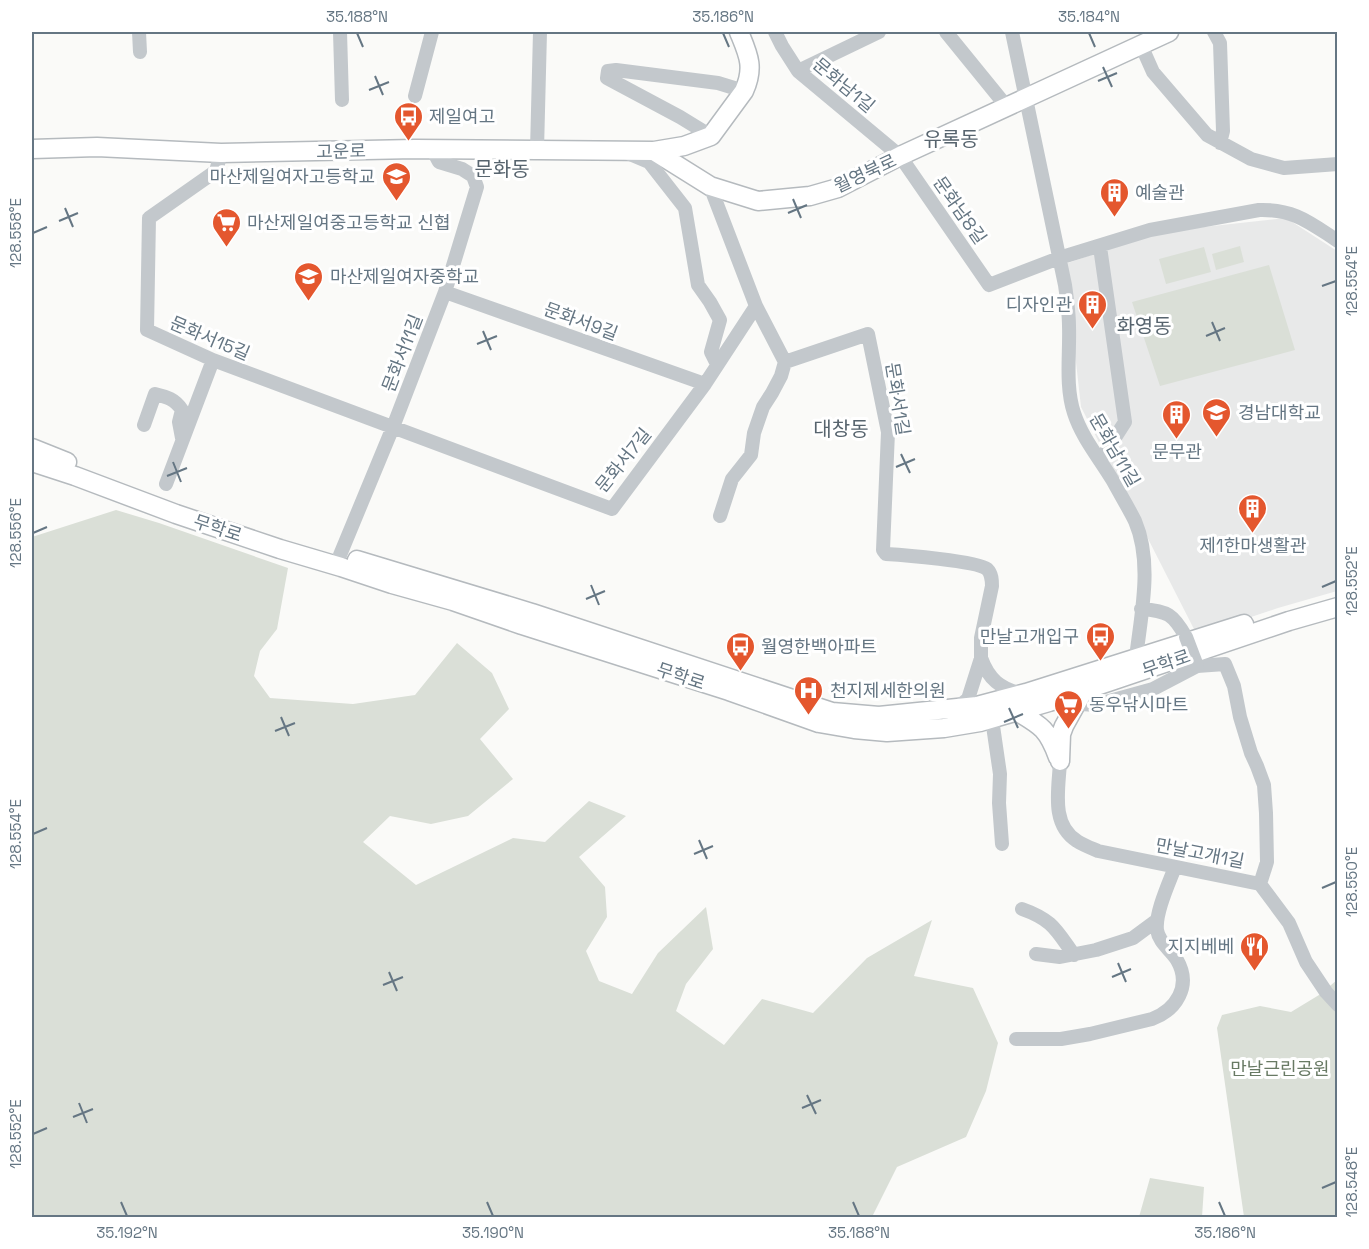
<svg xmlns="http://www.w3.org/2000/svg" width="1369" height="1249" font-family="'Space Grotesk','Noto Sans KR',sans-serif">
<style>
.built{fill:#e8e9e9}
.green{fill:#dadfd7}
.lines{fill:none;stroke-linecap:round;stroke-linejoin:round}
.major-casing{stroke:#b5babe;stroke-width:21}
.minor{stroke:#c3c8cc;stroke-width:14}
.major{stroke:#fff;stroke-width:18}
.minor-bridge{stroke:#c3c8cc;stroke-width:14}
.ticks{fill:none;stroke:#657683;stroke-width:2}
.labels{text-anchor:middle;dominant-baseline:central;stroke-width:6;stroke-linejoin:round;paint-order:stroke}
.street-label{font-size:18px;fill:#657683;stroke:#fff}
.poi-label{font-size:18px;fill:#657683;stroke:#fff;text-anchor:start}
.park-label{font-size:18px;fill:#687a64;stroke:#fff}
.neighbourhood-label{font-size:20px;fill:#57646e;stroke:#fff}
.neatline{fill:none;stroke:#657683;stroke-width:2}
.ticks-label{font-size:15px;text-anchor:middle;fill:#657683}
</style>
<rect width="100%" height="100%" fill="#fafaf8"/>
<path class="built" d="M 1286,218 L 1337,251 L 1337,591 L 1278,608 L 1197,635 L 1081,407 L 1065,264 L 1158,232 Z"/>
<path class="green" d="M 1240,246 L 1244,262 L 1216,270 L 1212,254 Z
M 1204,247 L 1211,272 L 1166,284 L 1159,259 Z
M 1269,265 L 1295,350 L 1160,386 L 1132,302 Z
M 116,510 L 159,523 L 288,568 L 277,629 L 260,651 L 254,676 L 270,698 L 353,704 L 415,695 L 457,643 L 492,673 L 509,709 L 480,739 L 513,779 L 468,816 L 431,824 L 390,816 L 363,842 L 416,885 L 513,838 L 545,842 L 589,801 L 626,816 L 579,857 L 605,887 L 607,917 L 586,951 L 599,981 L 632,994 L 658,953 L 706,907 L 713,949 L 686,984 L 676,1011 L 724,1045 L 762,999 L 813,1013 L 867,958 L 932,920 L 914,976 L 973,988 L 998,1043 L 986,1091 L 966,1137 L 897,1167 L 872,1217 L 32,1217 L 32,537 Z
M 1337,980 L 1337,1217 L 1244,1217 L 1217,1028 L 1222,1015 L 1260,1006 L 1291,1012 L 1319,995 Z
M 1150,1178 L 1204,1187 L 1202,1217 L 1139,1217 Z"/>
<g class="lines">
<defs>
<path id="major" d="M 32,149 L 97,147 L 221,153 L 415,149 L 654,151 L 684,146 L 711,136 L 744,91 C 755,67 748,54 739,32
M 654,151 L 710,186 L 758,201 L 810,196 L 838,188 L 900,156 L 1169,32
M 32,448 L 67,462
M 32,462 L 75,476 L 176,514 L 280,549 L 341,567 L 392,584 L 453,601 L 522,625 L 729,691 L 819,723 L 854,729 L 887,732 L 944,728 L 980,722 L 1049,702 L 1289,621 L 1338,607
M 357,560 L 532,613 L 832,712 L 879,716 L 977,706 L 1026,693 L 1244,624
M 1018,712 C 1042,726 1048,730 1058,757
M 1060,761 L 1061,734 L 1064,726 L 1084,690"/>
</defs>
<use href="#major" class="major-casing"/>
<path class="minor" d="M 139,32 L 140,52
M 340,32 L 342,100
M 775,32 L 782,46 L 798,71 L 900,156 L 989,285 L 1059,258 L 1150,230 L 1259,210 C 1295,209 1310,223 1338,241
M 946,32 L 1007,107
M 1012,32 L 1065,285 C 1067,299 1069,313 1069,326 C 1070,354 1065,386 1074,413 C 1082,438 1100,459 1113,481 C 1120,494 1128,507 1135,521 C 1153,563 1141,614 1136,658
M 1214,32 L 1220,43 L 1223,131 L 1220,143
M 1141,45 L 1153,72 L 1207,135 L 1251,159 L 1284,168 L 1338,164
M 798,71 L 879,32
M 415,96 L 432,32
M 711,136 L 680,117 L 607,78 L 608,71 L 616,70 L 718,83 L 744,91
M 537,150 L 540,32
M 221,153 L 216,171 L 149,218 L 147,330 L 213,360 L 612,509 L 705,384 L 756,306
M 630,154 L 649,162 L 685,208 L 698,285 L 710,302 L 720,320 L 711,352 L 717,364
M 710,186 L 756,306 L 785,362
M 445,292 L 705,384
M 785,362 L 868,334 L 888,432 L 883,550 L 886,554 C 903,555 977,561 987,569 C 992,574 992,580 992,586 L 981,638 L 981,658 L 968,699 L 957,708
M 144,425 L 155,394 C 167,397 175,399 182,410 L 179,422 L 182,438
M 1100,461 L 1125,422 L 1100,247
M 166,484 L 213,360
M 720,516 L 732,479 L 751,455 L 754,433 L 763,407 L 772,393 L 781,376 L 785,362
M 340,555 L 393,427 L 445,292 L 477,187 L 473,176 L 462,169 L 439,162 L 432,149
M 1141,609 C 1168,611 1173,614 1186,637
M 981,658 C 989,680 1000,688 1022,694
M 1069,703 L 1095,705 L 1153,689 L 1197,666 L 1225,664 L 1234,686 L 1240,717 L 1251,753 L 1257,766 L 1264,785 L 1266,813 L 1267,862 L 1260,884
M 992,719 L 1000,774 L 999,803 L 1002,844
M 1060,761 C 1059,788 1050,824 1077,841 C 1083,845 1091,848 1098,851 L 1260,884 L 1289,923 L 1306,962 L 1326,992 L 1338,1005
M 1022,909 C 1053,920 1056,930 1074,955
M 1036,954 L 1060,957 L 1096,950 L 1133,938 L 1156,921
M 1016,1039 L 1061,1039 L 1090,1034 L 1152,1019 C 1176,1010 1192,986 1177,960 C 1171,950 1159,943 1157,930 C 1155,913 1169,883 1175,867"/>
<use href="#major" class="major"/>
<path class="minor-bridge" d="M 1186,637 L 1197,666"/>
</g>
<path class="ticks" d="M 357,33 L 363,47M 723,33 L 729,47M 1089,33 L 1095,47M 1103,67 L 1112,87M 375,76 L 383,95M 1098,81 L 1117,73M 369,90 L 389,82M 793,199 L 801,218M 65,208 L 73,227M 788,213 L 807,205M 59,221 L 78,213M 33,233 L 47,227M 1322,286 L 1336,281M 1212,322 L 1220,341M 483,331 L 491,350M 1206,336 L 1225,328M 477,344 L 497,336M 901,454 L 910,473M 173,462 L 181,482M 896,467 L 915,459M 167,476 L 187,468M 33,533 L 47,527M 591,585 L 599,605M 1322,587 L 1336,581M 586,599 L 605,591M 1009,708 L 1018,728M 281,717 L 289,736M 1004,722 L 1023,714M 275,731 L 295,723M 33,834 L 47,828M 699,840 L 707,859M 694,854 L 713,846M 1322,888 L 1336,882M 1118,963 L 1126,982M 389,972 L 397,991M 1112,977 L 1131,969M 383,985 L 403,977M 807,1095 L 816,1114M 79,1103 L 87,1123M 802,1108 L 821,1100M 73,1117 L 93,1109M 33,1134 L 47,1128M 1322,1188 L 1336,1182M 121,1202 L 127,1216M 487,1202 L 493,1216M 853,1202 L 859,1216M 1219,1202 L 1225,1216"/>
<defs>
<symbol id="bus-pin" viewBox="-11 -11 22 30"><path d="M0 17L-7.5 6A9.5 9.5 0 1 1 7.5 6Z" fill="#e4572e" stroke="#fff"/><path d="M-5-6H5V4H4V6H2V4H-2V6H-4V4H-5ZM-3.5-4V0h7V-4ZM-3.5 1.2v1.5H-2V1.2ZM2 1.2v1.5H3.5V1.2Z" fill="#fff"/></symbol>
<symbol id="school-pin" viewBox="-11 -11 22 30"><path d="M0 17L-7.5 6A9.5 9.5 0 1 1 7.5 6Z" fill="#e4572e" stroke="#fff"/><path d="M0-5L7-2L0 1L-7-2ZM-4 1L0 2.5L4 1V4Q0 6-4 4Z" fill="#fff"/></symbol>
<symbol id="building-pin" viewBox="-11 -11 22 30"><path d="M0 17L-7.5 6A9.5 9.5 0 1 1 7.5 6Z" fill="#e4572e" stroke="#fff"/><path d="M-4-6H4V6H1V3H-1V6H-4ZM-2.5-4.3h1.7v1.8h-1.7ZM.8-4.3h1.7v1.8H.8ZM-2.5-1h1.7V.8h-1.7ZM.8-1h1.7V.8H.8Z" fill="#fff"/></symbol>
<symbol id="supermarket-pin" viewBox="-11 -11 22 30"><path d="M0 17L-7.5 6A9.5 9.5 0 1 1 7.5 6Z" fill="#e4572e" stroke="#fff"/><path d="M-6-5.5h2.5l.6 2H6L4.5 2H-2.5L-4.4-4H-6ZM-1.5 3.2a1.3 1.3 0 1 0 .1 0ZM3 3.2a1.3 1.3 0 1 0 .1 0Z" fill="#fff"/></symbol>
<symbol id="university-pin" viewBox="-11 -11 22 30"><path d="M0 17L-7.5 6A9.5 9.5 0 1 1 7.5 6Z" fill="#e4572e" stroke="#fff"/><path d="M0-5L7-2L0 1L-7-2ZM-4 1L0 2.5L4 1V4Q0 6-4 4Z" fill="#fff"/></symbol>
<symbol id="hospital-pin" viewBox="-11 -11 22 30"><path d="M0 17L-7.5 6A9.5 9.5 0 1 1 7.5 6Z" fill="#e4572e" stroke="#fff"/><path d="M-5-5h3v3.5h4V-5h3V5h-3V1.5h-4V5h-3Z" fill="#fff"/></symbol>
<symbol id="restaurant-pin" viewBox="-11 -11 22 30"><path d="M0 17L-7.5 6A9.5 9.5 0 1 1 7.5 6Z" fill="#e4572e" stroke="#fff"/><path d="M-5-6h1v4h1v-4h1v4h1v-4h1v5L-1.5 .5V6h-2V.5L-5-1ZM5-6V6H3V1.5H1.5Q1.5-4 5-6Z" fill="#fff"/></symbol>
</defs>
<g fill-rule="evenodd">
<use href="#bus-pin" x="392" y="100" width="33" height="45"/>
<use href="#school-pin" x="380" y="160" width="33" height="45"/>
<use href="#building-pin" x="1098" y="176" width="33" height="45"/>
<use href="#supermarket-pin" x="210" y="206" width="33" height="45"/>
<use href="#school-pin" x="292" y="260" width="33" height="45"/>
<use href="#building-pin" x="1076" y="288" width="33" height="45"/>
<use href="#university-pin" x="1200" y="396" width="33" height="45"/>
<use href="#building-pin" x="1160" y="398" width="33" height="45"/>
<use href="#building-pin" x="1236" y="492" width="33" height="45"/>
<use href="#bus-pin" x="1084" y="620" width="33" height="45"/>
<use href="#bus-pin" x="724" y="630" width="33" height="45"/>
<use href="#hospital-pin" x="792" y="674" width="33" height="45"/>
<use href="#supermarket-pin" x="1052" y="688" width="33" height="45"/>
<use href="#restaurant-pin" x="1238" y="930" width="33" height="45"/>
</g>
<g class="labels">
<g class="street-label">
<text transform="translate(844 85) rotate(40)">문화남1길</text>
<text transform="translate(341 151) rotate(-1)">고운로</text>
<text transform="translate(865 173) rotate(-25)">월영북로</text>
<text transform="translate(960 210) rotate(55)">문화남8길</text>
<text transform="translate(581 321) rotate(20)">문화서9길</text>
<text transform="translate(210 338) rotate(23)">문화서15길</text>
<text transform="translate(402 353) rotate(-69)">문화서11길</text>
<text transform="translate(898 399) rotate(81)">문화서1길</text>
<text transform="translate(1115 450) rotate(60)">문화남11길</text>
<text transform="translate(623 460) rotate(-51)">문화서7길</text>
<text transform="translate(218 528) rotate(18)">무학로</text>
<text transform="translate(1166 663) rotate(-19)">무학로</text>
<text transform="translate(681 676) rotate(18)">무학로</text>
<text transform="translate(1200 853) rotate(11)">만날고개1길</text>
</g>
<g class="poi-label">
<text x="429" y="116">제일여고</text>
<text x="375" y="176" text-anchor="end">마산제일여자고등학교</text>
<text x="1135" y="192">예술관</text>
<text x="247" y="222">마산제일여중고등학교 신협</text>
<text x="330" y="276">마산제일여자중학교</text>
<text x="1072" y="304" text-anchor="end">디자인관</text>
<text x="1238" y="412">경남대학교</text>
<text x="1177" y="451" text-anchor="middle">문무관</text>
<text x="1253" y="545" text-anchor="middle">제1한마생활관</text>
<text x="1079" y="636" text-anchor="end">만날고개입구</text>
<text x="761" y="646">월영한백아파트</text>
<text x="830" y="690">천지제세한의원</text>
<text x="1089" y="704">동우낚시마트</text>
<text x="1234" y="946" text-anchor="end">지지베베</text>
</g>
<g class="park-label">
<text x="1280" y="1068">만날근린공원</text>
</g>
<g class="neighbourhood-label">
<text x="951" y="139">유록동</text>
<text x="502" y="169">문화동</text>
<text x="1144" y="326">화영동</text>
<text x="841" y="429">대창동</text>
</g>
</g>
<rect width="1369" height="1249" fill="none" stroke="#ffffff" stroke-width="66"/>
<rect x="33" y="33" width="1303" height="1183" class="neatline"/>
<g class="ticks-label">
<text x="357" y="22">35.188°N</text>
<text x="723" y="22">35.186°N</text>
<text x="1089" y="22">35.184°N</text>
<text transform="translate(16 233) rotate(-90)" y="5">128.558°E</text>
<text transform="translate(1352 281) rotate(-90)" y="5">128.554°E</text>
<text transform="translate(16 533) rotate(-90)" y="5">128.556°E</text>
<text transform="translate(1352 581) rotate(-90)" y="5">128.552°E</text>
<text transform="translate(16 834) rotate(-90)" y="5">128.554°E</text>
<text transform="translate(1352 882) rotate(-90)" y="5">128.550°E</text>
<text transform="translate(16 1134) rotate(-90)" y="5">128.552°E</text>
<text transform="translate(1352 1182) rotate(-90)" y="5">128.548°E</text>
<text x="127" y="1238">35.192°N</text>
<text x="493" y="1238">35.190°N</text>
<text x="859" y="1238">35.188°N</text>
<text x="1225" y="1238">35.186°N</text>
</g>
</svg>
